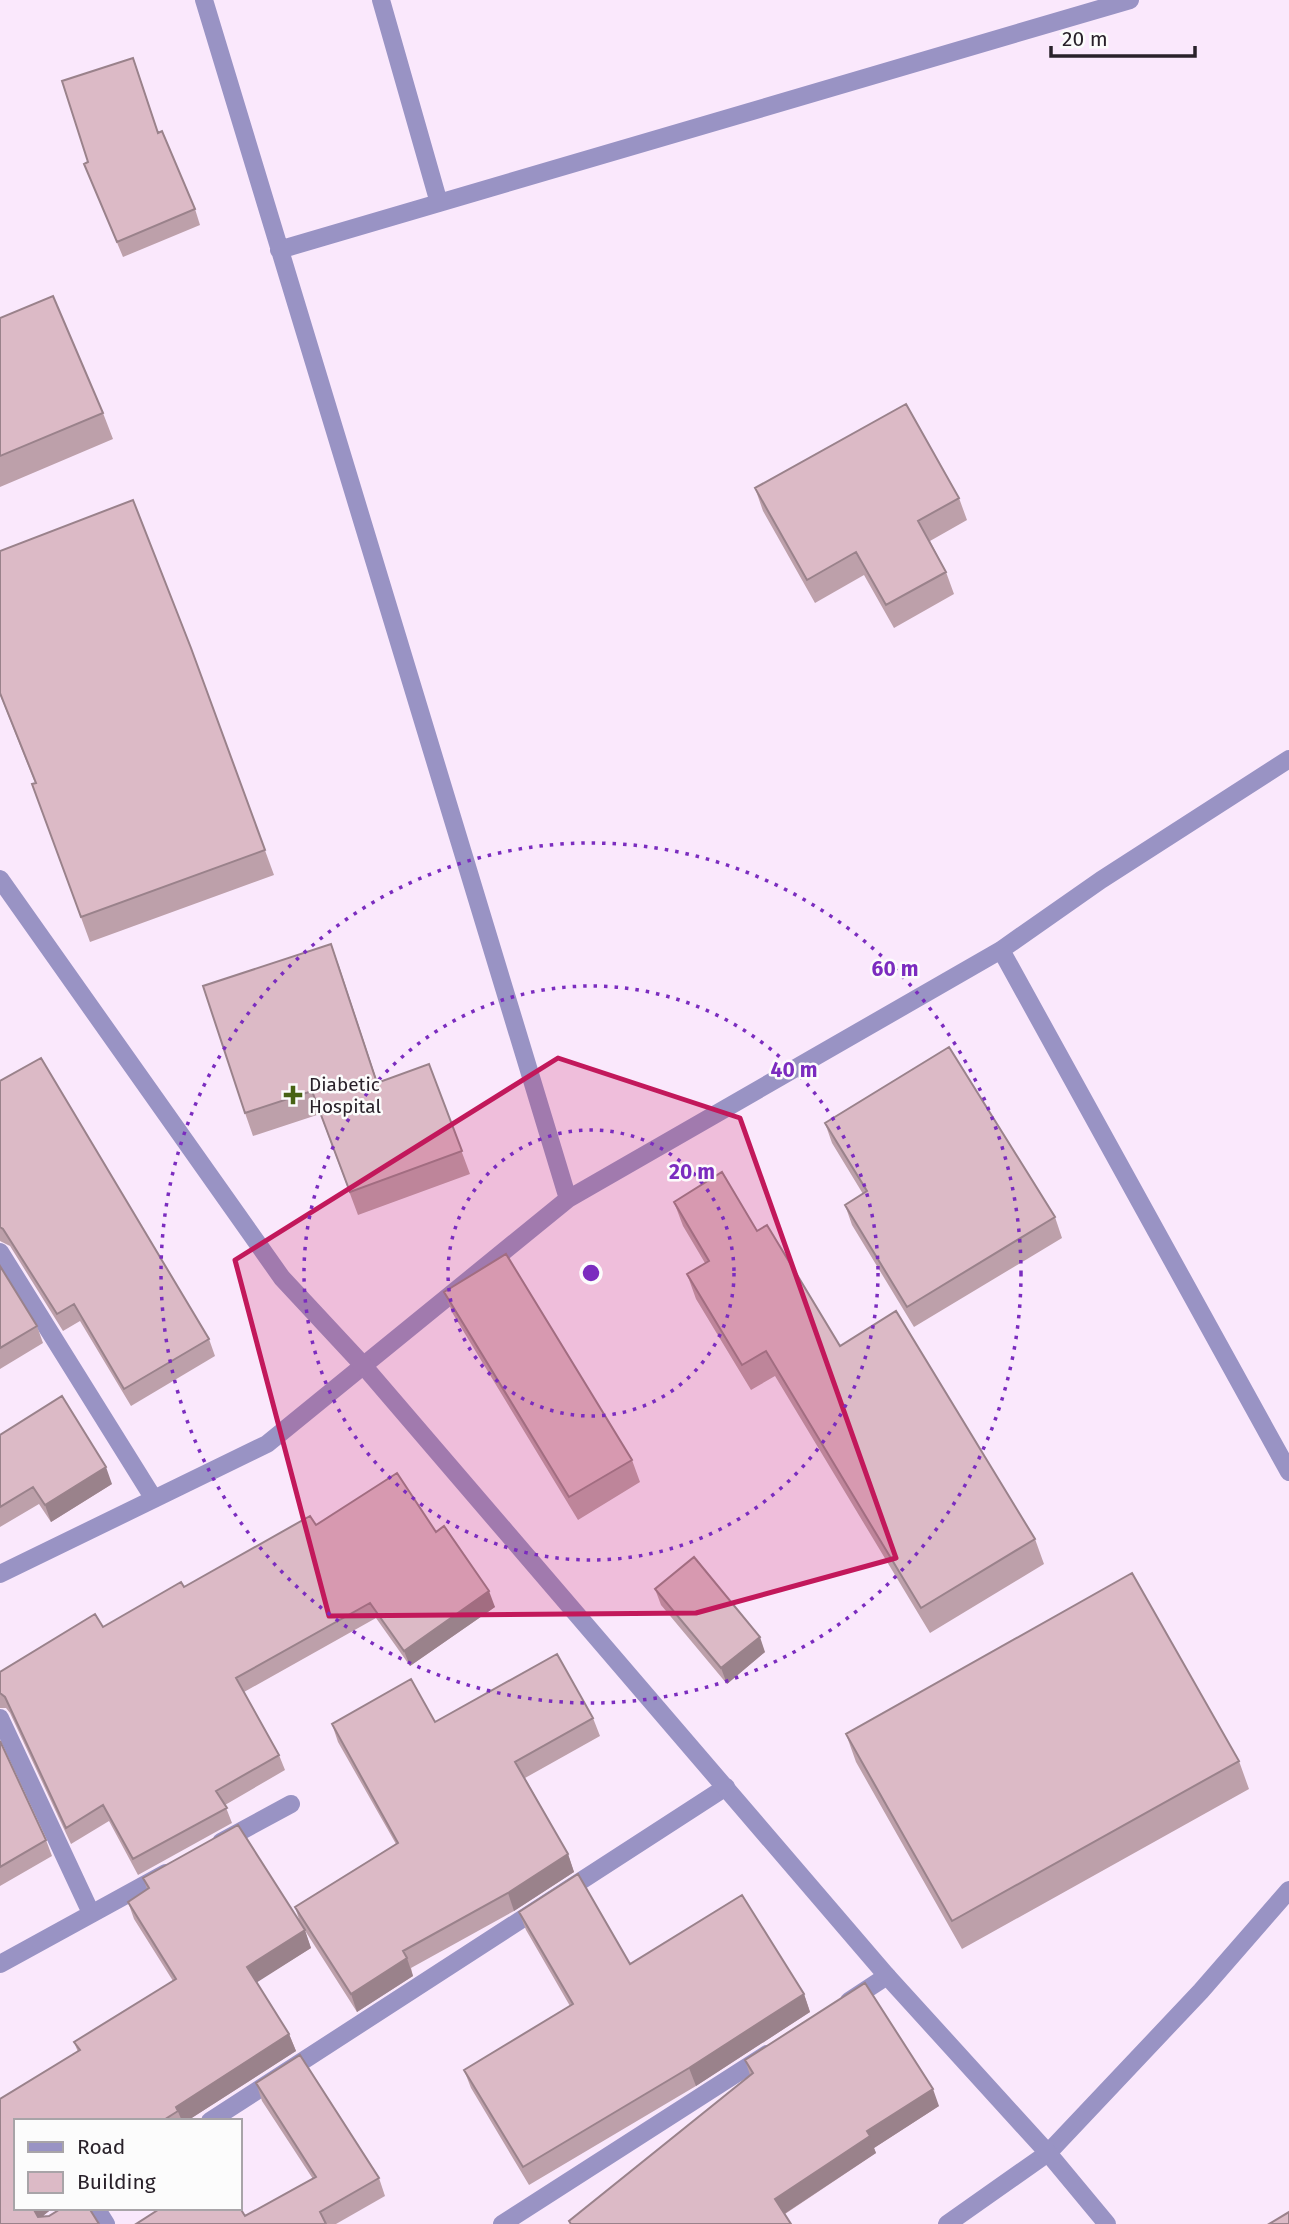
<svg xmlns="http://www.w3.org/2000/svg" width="1289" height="2224" font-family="'Fira Sans',sans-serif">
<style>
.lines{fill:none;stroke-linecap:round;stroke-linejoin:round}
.minor{stroke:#9993c4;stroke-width:18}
.tertiary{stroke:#9993c4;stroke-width:18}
.wall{fill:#bda0aa}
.shaded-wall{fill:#9a828b}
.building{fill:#dcbac6;stroke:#9a828b;stroke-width:2}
.marked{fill:#c2185b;fill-opacity:0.2;stroke:#c2185b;stroke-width:5;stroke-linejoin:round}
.ring{fill:none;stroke:#7b2cbf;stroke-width:3.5;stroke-dasharray:3.5 7}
.poi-dot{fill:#476314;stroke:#fcfcfc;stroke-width:2.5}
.labels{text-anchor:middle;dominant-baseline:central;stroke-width:5;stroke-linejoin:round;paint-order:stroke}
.poi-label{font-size:19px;fill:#29212a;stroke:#fcfcfc;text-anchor:start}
.centre{fill:#7b2cbf;stroke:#fcfcfc;stroke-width:3.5}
.ring-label{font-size:21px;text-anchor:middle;font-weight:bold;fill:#7b2cbf;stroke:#fcfcfc;stroke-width:5;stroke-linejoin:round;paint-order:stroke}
</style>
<rect width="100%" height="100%" fill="#fae8fc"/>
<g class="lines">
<path class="minor" d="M 204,0 L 568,1199
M 381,0 L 439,203
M 279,250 L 1130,0
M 1001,950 L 1289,1472
M 0,1252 L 154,1499
M 0,1574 L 267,1444 L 568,1199 L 1001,950 L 1101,880 L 1289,759
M 0,1718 L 91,1913
M 221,1842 L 291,1804
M 0,1964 L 166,1873
M 849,2001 L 887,1976
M 210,2121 L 726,1787
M 96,2208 L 106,2224
M 502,2224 L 767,2054
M 947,2224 L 1048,2153 L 1201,1991 L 1289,1890"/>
<path class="tertiary" d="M 0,879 L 282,1278 L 362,1364 L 887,1976 L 1048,2153 L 1107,2224"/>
</g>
<path class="wall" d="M 158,133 L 195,209 L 200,225 L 123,257 L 84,164 Z
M 0,318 L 103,413 L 113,439 L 0,487 Z
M 755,488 L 959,498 L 967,520 L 930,541 L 946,572 L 954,594 L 894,628 L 864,575 L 815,603 L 763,511 Z
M 0,551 L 191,648 L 274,875 L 90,942 L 32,784 L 35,783 L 0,695 Z
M 331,944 L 377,1083 L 429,1064 L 470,1174 L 358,1215 L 320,1114 L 253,1136 L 245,1113 Z
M 0,1081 L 209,1339 L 215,1356 L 131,1406 L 80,1321 L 63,1331 L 10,1246 L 0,1241 Z
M 825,1123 L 1055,1217 L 1062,1238 L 914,1327 L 852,1225 L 845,1205 L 863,1194 L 832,1143 Z
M 674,1202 L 757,1231 L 840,1346 L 1035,1539 L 1044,1564 L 930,1633 L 775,1376 L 751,1390 L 696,1299 L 687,1274 L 705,1263 L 683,1226 Z
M 0,1266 L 37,1326 L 43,1343 L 0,1369 Z
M 444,1292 L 632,1460 L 640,1482 L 578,1520 L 453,1314 Z
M 0,1435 L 112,1484 L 51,1522 L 39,1504 L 0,1527 Z
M 316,1525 L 436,1532 L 495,1607 L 410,1666 L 376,1618 L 244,1692 L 279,1755 L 285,1770 L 225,1805 L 232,1823 L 138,1875 L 109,1821 L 71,1844 L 10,1713 L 6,1708 L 0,1708 L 0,1672 L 103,1627 L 184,1587 Z
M 655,1589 L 765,1652 L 727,1684 L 661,1605 Z
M 557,1654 L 593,1718 L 600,1736 L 525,1778 L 568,1854 L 574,1872 L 514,1911 L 411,1968 L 413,1976 L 357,2012 L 304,1929 L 311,1948 L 256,1982 L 289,2034 L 296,2051 L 187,2121 L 16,2121 L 16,2208 L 53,2208 L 44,2215 L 43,2217 L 49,2216 L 62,2208 L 89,2208 L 99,2224 L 0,2224 L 0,2099 L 78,2052 L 74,2042 L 173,1981 L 134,1919 L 128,1902 L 147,1889 L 143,1878 L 238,1825 L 301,1925 L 295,1907 L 396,1844 L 338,1742 L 332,1724 L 411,1679 L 435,1722 Z
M 846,1734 L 1239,1761 L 1249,1789 L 962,1949 L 856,1762 Z
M 0,1741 L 46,1840 L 52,1856 L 0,1886 Z
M 519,1912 L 630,1964 L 804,1994 L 810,2012 L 696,2086 L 529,2185 L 471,2088 L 464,2070 L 570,2006 L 526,1930 Z
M 745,2060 L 939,2106 L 874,2148 L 876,2153 L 785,2214 L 791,2224 L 570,2224 L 569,2221 L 750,2075 Z
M 256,2083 L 379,2178 L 385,2196 L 336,2224 L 136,2224 L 245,2216 L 313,2179 L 262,2101 Z"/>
<path class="shaded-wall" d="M 331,944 L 339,966 L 385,1105 L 377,1083 Z
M 106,1467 L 112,1484 L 51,1522 L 45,1505 Z
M 489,1591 L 495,1607 L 410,1666 L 404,1651 Z
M 760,1637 L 765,1652 L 727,1684 L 721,1668 Z
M 568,1854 L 574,1872 L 514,1911 L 508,1893 Z
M 305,1930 L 311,1948 L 253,1985 L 247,1967 Z
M 407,1958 L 413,1976 L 357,2012 L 351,1994 Z
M 804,1994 L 810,2012 L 696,2086 L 689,2068 Z
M 289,2034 L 296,2051 L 187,2121 L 182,2121 L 176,2107 Z
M 933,2089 L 939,2106 L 874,2148 L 876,2153 L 781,2216 L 775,2199 L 867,2131 Z
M 33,2208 L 53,2208 L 44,2215 L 39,2224 Z"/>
<path class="building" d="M 133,58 L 158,133 L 162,131 L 195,209 L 117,242 L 84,164 L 88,162 L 62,81 Z
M 53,296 L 103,413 L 0,456 L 0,318 Z
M 906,404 L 959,498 L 918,521 L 946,572 L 886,605 L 856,552 L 807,580 L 755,488 Z
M 133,500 L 191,648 L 265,850 L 81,917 L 32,784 L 36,783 L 0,693 L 0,551 Z
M 331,944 L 377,1083 L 429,1064 L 462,1151 L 350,1192 L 312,1091 L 245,1113 L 203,986 Z
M 949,1047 L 1055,1217 L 907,1307 L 845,1205 L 867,1191 L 825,1123 Z
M 41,1058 L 209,1339 L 124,1389 L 74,1304 L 57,1314 L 3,1229 L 0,1227 L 0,1081 Z
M 722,1172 L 757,1231 L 767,1225 L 840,1346 L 896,1311 L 1035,1539 L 921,1608 L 766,1351 L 742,1365 L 687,1274 L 709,1261 L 674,1202 Z
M 506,1254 L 632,1460 L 569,1497 L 444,1292 Z
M 0,1266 L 37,1326 L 0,1348 Z
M 62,1396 L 106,1467 L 45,1505 L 33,1487 L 0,1507 L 0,1435 Z
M 397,1473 L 436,1532 L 444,1526 L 489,1591 L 404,1651 L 370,1603 L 236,1678 L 279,1755 L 216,1791 L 227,1808 L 133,1859 L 103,1805 L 66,1828 L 5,1697 L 0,1693 L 0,1672 L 95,1614 L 103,1627 L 181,1582 L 184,1587 L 310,1516 L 316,1525 Z
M 694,1557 L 760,1637 L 721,1668 L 655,1589 Z
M 1132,1573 L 1239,1761 L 952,1921 L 846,1734 Z
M 557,1654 L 593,1718 L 515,1762 L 568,1854 L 508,1893 L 403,1951 L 407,1958 L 351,1994 L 295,1907 L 398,1843 L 332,1724 L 411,1679 L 435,1722 Z
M 0,1741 L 46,1840 L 0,1867 Z
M 238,1825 L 305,1930 L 247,1967 L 289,2034 L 176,2107 L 178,2111 L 162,2121 L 16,2121 L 16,2208 L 33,2208 L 38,2217 L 49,2216 L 62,2208 L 89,2208 L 99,2224 L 0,2224 L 0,2099 L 80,2050 L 74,2042 L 176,1979 L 128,1902 L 149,1888 L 143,1878 Z
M 578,1874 L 630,1964 L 742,1895 L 804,1994 L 689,2068 L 523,2167 L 464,2070 L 573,2004 L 519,1912 Z
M 865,1983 L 933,2089 L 867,2131 L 870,2136 L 775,2199 L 791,2224 L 571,2224 L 569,2221 L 753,2073 L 745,2060 Z
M 300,2055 L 379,2178 L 320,2212 L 326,2224 L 136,2224 L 161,2208 L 240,2208 L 245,2216 L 316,2177 L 256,2083 Z
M 1289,2212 L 1289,2224 L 1269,2224 Z"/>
<path class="marked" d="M 558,1058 L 740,1118 L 896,1558 L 696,1613 L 329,1616 L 235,1260 Z"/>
<g class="ring">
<circle cx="591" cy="1273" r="143"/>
<circle cx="591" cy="1273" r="287"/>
<circle cx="591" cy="1273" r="430"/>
</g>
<path class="poi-dot" d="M289.5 1084.5h7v7h7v7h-7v7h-7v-7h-7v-7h7z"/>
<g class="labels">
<g class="poi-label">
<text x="309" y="1084">Diabetic<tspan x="309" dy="22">Hospital</tspan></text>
</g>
</g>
<circle cx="591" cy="1273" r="10" class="centre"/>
<g class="ring-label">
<text x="895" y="976">60 m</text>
<text x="794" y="1077">40 m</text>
<text x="692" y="1179">20 m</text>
</g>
<rect x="14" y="2119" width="228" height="91" fill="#fcfcfc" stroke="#a8a4a8" stroke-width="2"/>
<rect x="28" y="2142" width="35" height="10" fill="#9993c4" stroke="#a8a4a8" stroke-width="2"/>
<text x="77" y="2154" font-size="21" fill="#29212a">Road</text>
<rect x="28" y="2172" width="35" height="21" fill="#dcbac6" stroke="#a8a4a8" stroke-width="2"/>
<text x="77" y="2189" font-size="21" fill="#29212a">Building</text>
<path d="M1051 46v10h144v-10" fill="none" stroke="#29212a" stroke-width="3.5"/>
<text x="1062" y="46" font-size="21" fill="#29212a" stroke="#fcfcfc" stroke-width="5" paint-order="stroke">20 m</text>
</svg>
